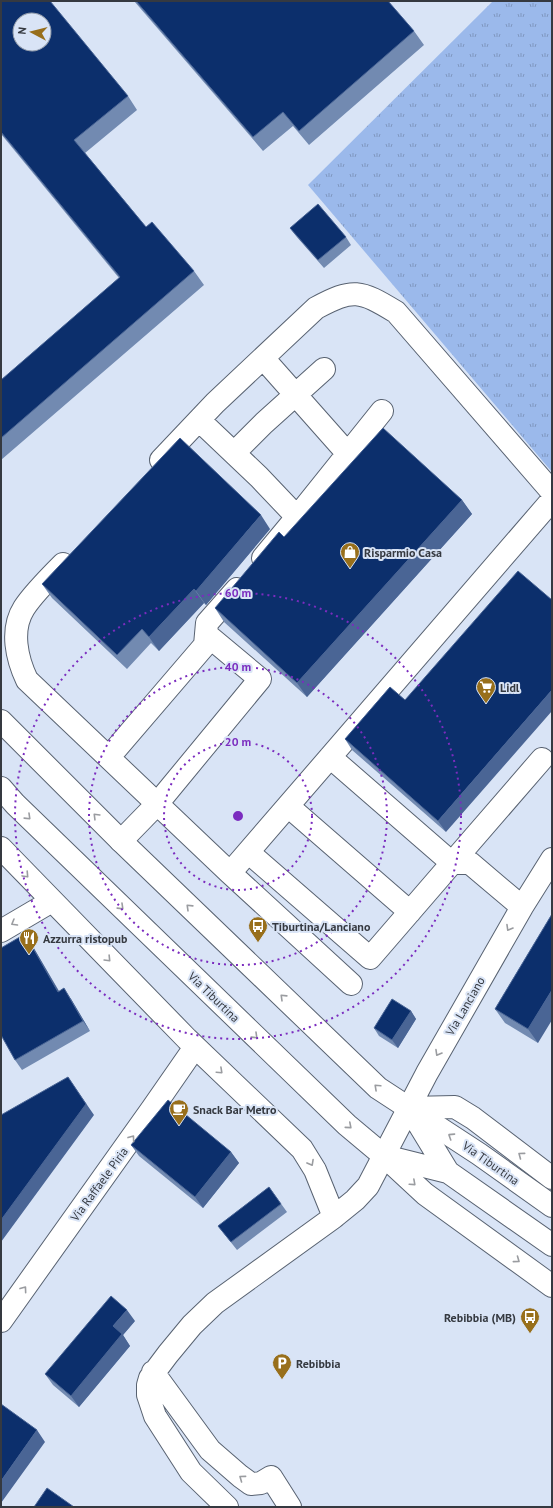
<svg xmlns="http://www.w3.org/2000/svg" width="553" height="1508" font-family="'PT Sans',sans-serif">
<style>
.grass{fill:url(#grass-tufts)}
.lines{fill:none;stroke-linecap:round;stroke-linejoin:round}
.minor-casing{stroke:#586271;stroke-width:24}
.major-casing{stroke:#586271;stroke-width:24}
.minor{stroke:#fff;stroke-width:22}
.major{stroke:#fff;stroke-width:22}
.wall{fill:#728ab1}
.shaded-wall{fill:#4a6595}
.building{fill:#0c2f6c;stroke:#4a6595;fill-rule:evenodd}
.oneway{stroke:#9a9ca0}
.ring{fill:none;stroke:#7b2cbf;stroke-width:2;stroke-dasharray:2 4}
.labels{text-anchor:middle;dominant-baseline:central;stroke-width:4;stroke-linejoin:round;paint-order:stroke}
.poi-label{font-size:12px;font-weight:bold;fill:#353940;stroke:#d9e4f6;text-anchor:start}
.street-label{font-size:12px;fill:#353940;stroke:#d9e4f6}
.centre{fill:#7b2cbf;stroke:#d9e4f6;stroke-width:2}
.ring-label{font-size:12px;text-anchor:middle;font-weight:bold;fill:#7b2cbf;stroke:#d9e4f6;stroke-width:4;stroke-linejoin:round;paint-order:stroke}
</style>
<defs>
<pattern id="grass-tufts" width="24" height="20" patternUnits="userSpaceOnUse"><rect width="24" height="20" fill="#9bb9eb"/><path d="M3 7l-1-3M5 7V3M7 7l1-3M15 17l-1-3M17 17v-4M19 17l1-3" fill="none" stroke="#7f97c0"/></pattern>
</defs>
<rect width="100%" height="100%" fill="#d9e4f6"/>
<path class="grass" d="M 493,1 L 552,1 L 552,472 L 308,185 Z"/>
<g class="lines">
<defs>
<path id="minor" d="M 263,358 L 348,454
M 199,420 L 259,477 L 297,517 L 382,411
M 234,453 L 264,423 L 324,369
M 161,460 L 215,403 L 316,308 C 353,288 360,290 396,312 L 552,492
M 263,558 L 297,517
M 63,564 C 51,576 33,594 24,608 C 10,630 17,659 27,680 L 230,873 L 351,984
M 109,757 L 205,645 L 207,623 L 237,589
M 288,806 L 410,912
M 121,841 L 157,804 L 260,679 L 206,634
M 1,848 L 187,1039 L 302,1149 L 315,1170 L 334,1217
M 248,852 L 370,958 L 452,863 L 330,757
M 452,863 L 542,759
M 452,863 L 470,863 L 522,907
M 230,873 L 552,500
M 1,931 L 52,901
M 409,1108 L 455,1107 L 473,1118 L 552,1178
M 409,1108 L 448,1172
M 384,1156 L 448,1172 L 552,1245
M 1,1321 L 152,1109 L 195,1047
M 153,1372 L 210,1450 L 240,1476 L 251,1484 L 261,1483 L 271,1477 L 290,1507
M 227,1507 L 191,1472 L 155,1416 L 148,1395 L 148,1385 L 150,1378 L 168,1354 L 192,1325 L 215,1303 L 334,1217 L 355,1200 L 368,1186 L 427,1073 L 522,907 L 552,859"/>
<path id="major" d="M 1,721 L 121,841 L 378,1088 L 479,1154 L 552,1206
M 1,788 L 15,804 L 347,1125 L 384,1156 L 425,1194 L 552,1286"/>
</defs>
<use href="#minor" class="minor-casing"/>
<use href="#major" class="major-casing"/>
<use href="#minor" class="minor"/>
<use href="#major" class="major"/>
</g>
<path class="wall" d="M 1,1 L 128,96 L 137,110 L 85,153 L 146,227 L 194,271 L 204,285 L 1,460 L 1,380 L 119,278 L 1,134 Z
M 134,1 L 388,1 L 414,31 L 424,45 L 309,145 L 293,126 L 263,151 Z
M 290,228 L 346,237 L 351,245 L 324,268 L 296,236 Z
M 462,500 L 472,514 L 307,697 L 224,622 L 215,608 L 284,537 Z
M 270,529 L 206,605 L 204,603 L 159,651 L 151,643 L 127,669 L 52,598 L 42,584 Z
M 390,687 L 446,832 L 352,750 L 345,739 Z
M 552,914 L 538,1043 L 505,1023 L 495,1009 Z
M 25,934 L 32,945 L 59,991 L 71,999 L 90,1031 L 22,1070 L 15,1060 Z
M 411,1011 L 416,1019 L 398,1048 L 379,1036 L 374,1028 Z
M 131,1145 L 231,1152 L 239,1163 L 203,1208 L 139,1156 Z
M 269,1187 L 287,1212 L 237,1250 L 218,1226 Z
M 135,1321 L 123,1335 L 130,1346 L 79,1407 L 53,1385 L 45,1374 Z"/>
<path class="shaded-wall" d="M 462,500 L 472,514 L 307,697 L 297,683 Z
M 261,515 L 270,529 L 206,605 L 196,591 Z
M 194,589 L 204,603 L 159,651 L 149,637 Z
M 552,690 L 552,711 L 446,832 L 438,821 Z
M 25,934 L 32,945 L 65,1002 L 58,992 Z
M 64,988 L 71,999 L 90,1031 L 83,1021 Z
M 552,990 L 552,1020 L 538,1043 L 528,1029 Z
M 411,1011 L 416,1019 L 398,1048 L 392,1040 Z
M 68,1077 L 94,1115 L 1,1242 L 1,1220 Z
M 231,1152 L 239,1163 L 203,1208 L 195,1197 Z
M 127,1310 L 135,1321 L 123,1335 L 130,1346 L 79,1407 L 71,1396 L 113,1326 Z
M 37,1430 L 45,1442 L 1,1503 L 1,1481 Z"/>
<path class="building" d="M 1,1 L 50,1 L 128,96 L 74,140 L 146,227 L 152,222 L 194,271 L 1,438 L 1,380 L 120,277 L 1,132 ZM 20,20 L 44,20 L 44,44 L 20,44 Z
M 136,1 L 388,1 L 414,31 L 299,131 L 283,112 L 253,137 Z
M 318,204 L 346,237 L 318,260 L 290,228 Z
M 383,428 L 462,500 L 297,683 L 215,608 L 279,532 L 284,537 Z
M 180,438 L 261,515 L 196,591 L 194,589 L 149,637 L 142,629 L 117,655 L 42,584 Z
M 518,571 L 552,600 L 552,690 L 438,821 L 345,739 L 390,687 L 405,700 Z
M 552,914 L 552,990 L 528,1029 L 495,1009 Z
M 25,934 L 58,992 L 64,988 L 83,1021 L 15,1060 L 1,1035 L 1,948 Z
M 392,999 L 411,1011 L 392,1040 L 374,1028 Z
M 68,1077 L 86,1104 L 1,1220 L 1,1115 Z
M 168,1100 L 231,1152 L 195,1197 L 131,1145 Z
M 269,1187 L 281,1204 L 231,1242 L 218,1226 Z
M 111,1296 L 127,1310 L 113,1326 L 122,1334 L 71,1396 L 45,1374 Z
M 1,1404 L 37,1430 L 1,1481 Z
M 47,1488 L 74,1507 L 34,1507 Z"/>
<defs><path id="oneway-chevron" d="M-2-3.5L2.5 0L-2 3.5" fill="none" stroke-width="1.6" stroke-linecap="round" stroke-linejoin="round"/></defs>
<g class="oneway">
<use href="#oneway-chevron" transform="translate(96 816) rotate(-135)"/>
<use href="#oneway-chevron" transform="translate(28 817) rotate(44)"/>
<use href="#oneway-chevron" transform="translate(26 875) rotate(47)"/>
<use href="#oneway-chevron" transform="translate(121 907) rotate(44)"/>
<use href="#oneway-chevron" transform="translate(189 907) rotate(-136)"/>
<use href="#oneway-chevron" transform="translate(14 923) rotate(150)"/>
<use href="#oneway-chevron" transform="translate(509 928) rotate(120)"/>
<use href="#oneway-chevron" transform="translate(108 959) rotate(46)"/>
<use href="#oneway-chevron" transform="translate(283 997) rotate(-136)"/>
<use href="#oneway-chevron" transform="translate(255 1036) rotate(44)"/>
<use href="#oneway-chevron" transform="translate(438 1053) rotate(120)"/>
<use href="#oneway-chevron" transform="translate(220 1071) rotate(43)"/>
<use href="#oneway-chevron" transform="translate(377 1087) rotate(-137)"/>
<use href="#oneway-chevron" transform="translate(349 1126) rotate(41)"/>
<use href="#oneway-chevron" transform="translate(451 1136) rotate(-147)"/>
<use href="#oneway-chevron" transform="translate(132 1138) rotate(-54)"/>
<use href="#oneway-chevron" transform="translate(521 1155) rotate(-143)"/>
<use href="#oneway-chevron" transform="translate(311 1163) rotate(61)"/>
<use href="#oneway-chevron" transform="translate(413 1183) rotate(42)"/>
<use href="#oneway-chevron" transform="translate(517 1260) rotate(36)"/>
<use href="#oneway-chevron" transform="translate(24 1289) rotate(-54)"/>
<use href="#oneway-chevron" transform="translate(242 1478) rotate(-144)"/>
</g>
<g class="ring">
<circle cx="238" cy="816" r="74"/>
<circle cx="238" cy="816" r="149"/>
<circle cx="238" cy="816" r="223"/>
</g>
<defs>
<symbol id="shop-pin" viewBox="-11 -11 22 30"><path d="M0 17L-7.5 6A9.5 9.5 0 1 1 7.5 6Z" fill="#986f1b" stroke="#d9e4f6"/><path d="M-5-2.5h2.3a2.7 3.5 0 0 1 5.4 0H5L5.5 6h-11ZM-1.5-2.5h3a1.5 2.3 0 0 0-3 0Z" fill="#fff"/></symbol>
<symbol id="supermarket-pin" viewBox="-11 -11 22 30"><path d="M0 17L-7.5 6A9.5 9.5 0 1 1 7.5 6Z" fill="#986f1b" stroke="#d9e4f6"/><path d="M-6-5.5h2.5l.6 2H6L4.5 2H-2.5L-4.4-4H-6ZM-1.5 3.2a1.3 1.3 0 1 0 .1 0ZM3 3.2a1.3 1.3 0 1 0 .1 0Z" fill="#fff"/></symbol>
<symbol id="bus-pin" viewBox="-11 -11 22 30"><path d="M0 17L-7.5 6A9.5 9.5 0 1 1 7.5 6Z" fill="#986f1b" stroke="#d9e4f6"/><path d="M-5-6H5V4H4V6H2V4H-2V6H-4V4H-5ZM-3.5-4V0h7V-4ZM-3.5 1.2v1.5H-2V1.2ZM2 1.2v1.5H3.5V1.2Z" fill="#fff"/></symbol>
<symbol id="restaurant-pin" viewBox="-11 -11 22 30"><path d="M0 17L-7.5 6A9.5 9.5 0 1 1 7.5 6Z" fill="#986f1b" stroke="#d9e4f6"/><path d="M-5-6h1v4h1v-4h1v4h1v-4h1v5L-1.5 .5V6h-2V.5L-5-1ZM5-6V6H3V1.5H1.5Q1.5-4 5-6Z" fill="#fff"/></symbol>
<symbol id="cafe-pin" viewBox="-11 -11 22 30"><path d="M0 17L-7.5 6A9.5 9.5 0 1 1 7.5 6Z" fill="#986f1b" stroke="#d9e4f6"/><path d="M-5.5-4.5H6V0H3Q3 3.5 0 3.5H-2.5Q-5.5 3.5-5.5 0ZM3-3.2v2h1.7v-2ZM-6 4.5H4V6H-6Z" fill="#fff"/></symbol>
<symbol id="parking-pin" viewBox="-11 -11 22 30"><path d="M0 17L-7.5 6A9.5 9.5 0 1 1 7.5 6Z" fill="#986f1b" stroke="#d9e4f6"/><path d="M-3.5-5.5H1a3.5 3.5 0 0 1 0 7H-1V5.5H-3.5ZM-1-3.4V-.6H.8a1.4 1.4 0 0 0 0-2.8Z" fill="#fff"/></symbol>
</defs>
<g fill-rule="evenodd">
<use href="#shop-pin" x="339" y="541" width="22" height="30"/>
<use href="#supermarket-pin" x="475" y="676" width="22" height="30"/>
<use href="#bus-pin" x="247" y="915" width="22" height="30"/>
<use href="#restaurant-pin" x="18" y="927" width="22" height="30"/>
<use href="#cafe-pin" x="168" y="1098" width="22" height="30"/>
<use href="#bus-pin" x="519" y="1306" width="22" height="30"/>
<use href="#parking-pin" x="271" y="1352" width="22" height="30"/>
</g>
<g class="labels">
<g class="poi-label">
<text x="364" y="552">Risparmio Casa</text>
<text x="500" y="687">Lidl</text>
<text x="272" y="926">Tiburtina/Lanciano</text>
<text x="43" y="938">Azzurra ristopub</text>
<text x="193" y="1109">Snack Bar Metro</text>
<text x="516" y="1317" text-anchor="end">Rebibbia (MB)</text>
<text x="296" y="1363">Rebibbia</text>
</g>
<g class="street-label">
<text transform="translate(214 997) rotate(44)">Via Tiburtina</text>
<text transform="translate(465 1006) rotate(-60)">Via Lanciano</text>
<text transform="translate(491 1163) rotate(35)">Via Tiburtina</text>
<text transform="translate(99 1184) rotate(-54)">Via Raffaele Piria</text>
</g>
</g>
<circle cx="238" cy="816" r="6" class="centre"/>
<g class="ring-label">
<text x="238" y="597">60 m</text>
<text x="238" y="671">40 m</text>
<text x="238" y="746">20 m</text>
</g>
<rect width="553" height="1508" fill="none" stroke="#353940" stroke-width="4"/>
<g transform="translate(32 32) rotate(277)"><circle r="19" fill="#d9e4f6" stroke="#97a0ad"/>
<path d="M0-3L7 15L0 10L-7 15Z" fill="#986f1b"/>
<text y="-6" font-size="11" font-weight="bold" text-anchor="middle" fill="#353940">N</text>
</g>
</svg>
